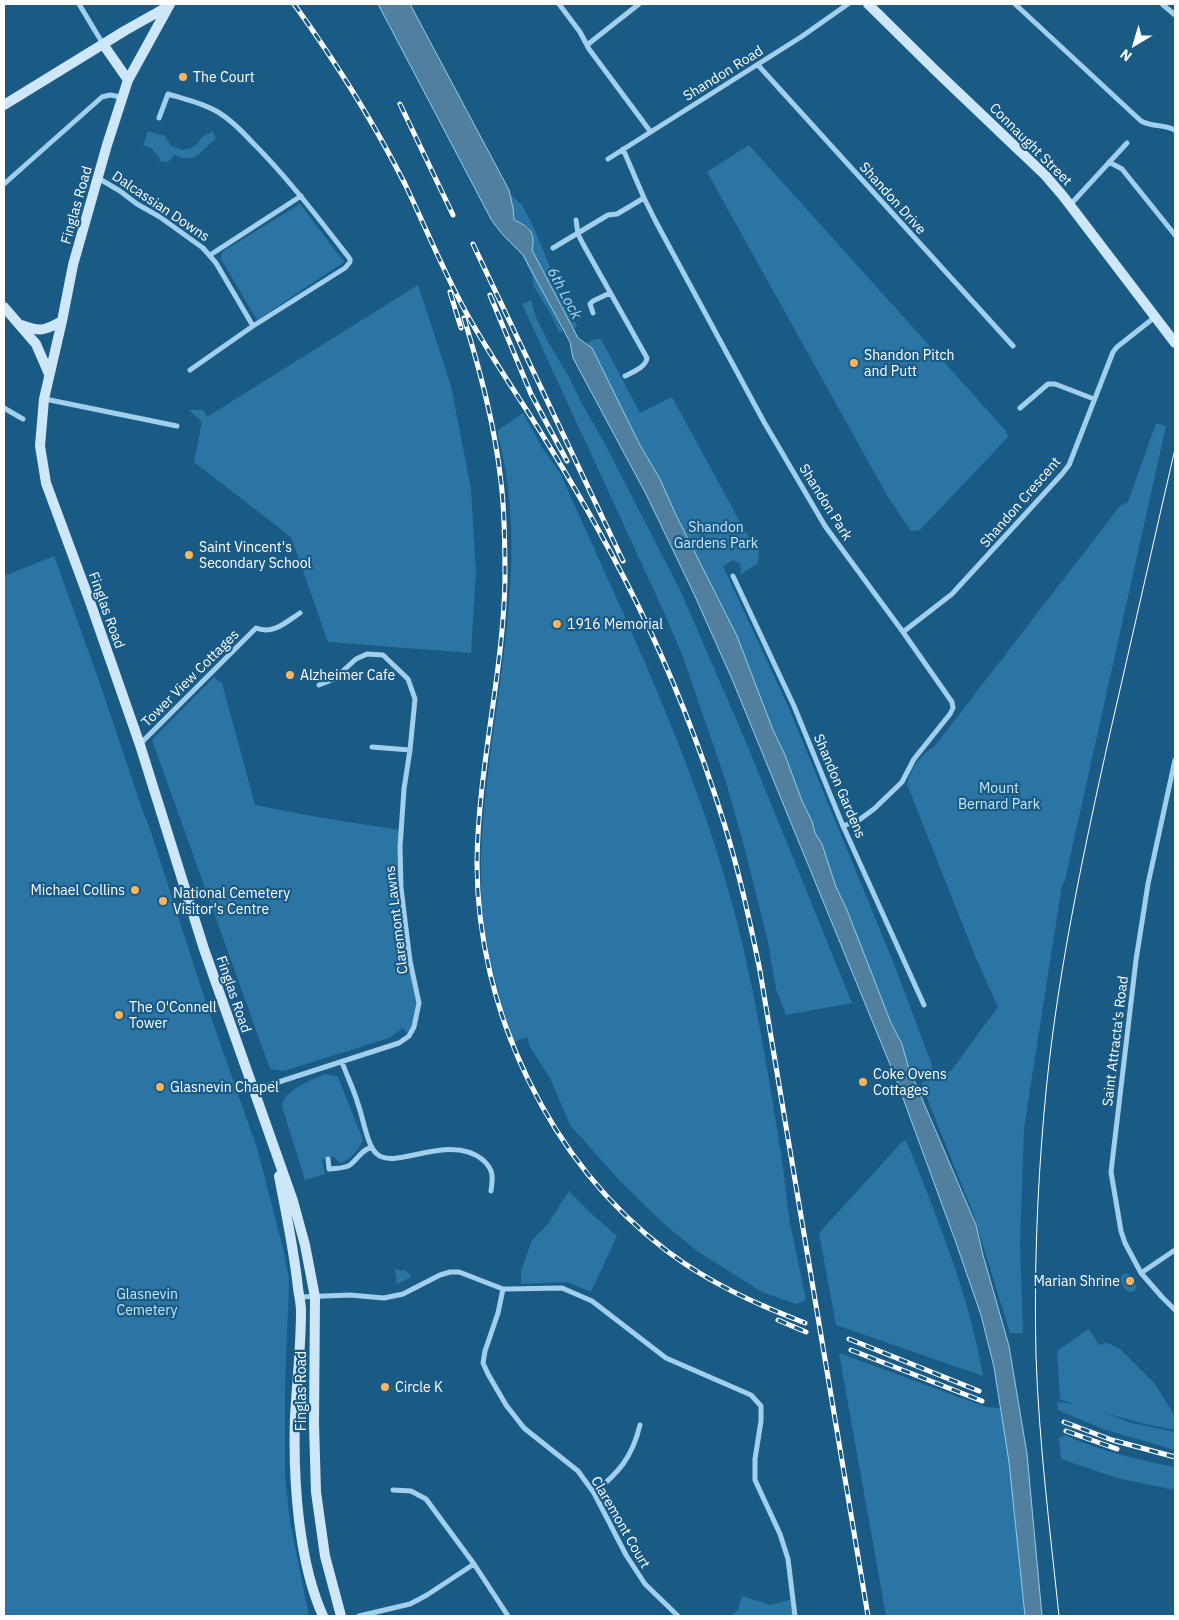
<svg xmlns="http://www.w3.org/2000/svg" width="1179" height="1620" font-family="'IBM Plex Sans',sans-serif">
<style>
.green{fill:#2a75a3}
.water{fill:#51809e;stroke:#93cdee}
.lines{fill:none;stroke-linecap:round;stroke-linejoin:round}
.street{stroke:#a1cfec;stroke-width:5}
.secondary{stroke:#cde7f9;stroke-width:10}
.tram{stroke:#fff;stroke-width:1}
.rail-casing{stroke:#fff;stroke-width:5}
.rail{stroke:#1a5b85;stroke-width:3;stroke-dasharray:9;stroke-linecap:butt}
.poi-dot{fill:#feb45c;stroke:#1a5b85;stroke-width:2}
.labels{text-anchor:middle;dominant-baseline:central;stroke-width:4.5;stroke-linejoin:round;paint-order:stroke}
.street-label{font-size:14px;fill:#fff;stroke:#1a5b85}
.poi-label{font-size:14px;fill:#fff;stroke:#1a5b85;text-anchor:start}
.park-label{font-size:14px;fill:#c6e6f9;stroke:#1a5b85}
.water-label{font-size:15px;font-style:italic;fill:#acd9f3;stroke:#1a5b85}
</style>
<rect width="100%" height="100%" fill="#1a5b85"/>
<path class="green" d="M 148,131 L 165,136 L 171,146 L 183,150 L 192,148 L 197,144 L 202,137 L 213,131 L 216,139 C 201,150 196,165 175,155 L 168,162 L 159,161 L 160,158 L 151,148 L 143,145 Z
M 749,145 L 1006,431 L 1008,437 L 920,530 L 911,531 L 889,499 L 707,172 Z
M 510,194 L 522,205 L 534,228 L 556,282 L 577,326 L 574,329 L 532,250 L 529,228 L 514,220 Z
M 300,204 L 344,262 L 257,320 L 221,259 L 222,252 Z
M 528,263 L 563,332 L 559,332 L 551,314 L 534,287 L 532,275 L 526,264 Z
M 418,285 L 451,386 L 471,489 L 476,572 L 471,653 L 328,642 L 291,537 L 194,462 L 202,422 L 189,410 L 203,410 L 207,417 Z
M 531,300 L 535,315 L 547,340 L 569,377 L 580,400 L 605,444 L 681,592 L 746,742 L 852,1003 L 786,1015 L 776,989 L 768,942 L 744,846 L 726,782 L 683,657 L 663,610 L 522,304 Z
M 596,339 L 601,339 L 640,413 L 672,397 L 745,531 L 759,551 L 758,563 L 740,575 L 741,571 L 740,564 L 733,560 L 723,566 L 788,706 L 892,959 L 931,1062 L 933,1074 L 915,1080 L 908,1066 L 902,1044 L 891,1023 L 864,956 L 847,910 L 836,887 L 822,844 L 815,833 L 812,821 L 802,801 L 785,755 L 773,730 L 737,636 L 676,515 L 660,479 L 640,445 L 592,348 L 586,343 Z
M 523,413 L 543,449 L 560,473 C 619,605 682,734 723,872 C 751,964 766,1060 781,1154 C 785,1177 786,1200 790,1223 C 795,1249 801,1274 806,1300 L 796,1304 L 762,1292 L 697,1251 L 663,1223 L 620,1181 L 570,1125 L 550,1078 L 530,1047 L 527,1037 L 514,1042 C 497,992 482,940 481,887 C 478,734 538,583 497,431 Z
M 1156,423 L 1166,426 L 1065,880 L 1062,885 L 1024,1128 L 1020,1244 L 1023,1333 L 1010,1333 L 973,1213 L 921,1083 L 951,1071 L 998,1007 L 975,956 L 907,784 C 912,767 919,756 934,747 L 1120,506 L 1128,502 Z
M 54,556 L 98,678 L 143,812 L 149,826 L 207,1006 L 257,1148 L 284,1252 L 289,1280 L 285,1387 L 285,1476 L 290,1522 L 309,1616 L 4,1616 L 4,576 Z
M 214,677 L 222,683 L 255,805 L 317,817 L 400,830 L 401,888 L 419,1003 L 409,1036 L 403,1028 L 389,1038 L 284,1071 L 270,1069 L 152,740 Z
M 325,1074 L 338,1077 L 363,1140 C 359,1149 350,1161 340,1163 L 334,1157 L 322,1159 L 325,1174 L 305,1180 L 282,1106 C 285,1089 311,1081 325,1074 Z
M 906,1140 C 937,1217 969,1294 983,1376 L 836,1325 L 819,1233 L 901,1143 Z
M 569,1191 L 594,1216 L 617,1236 L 591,1292 L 567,1282 L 521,1284 L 521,1271 L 532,1240 L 548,1224 Z
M 395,1268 L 401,1271 L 404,1270 L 409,1273 L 411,1277 L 397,1284 Z
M 1128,1273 L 1137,1286 L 1134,1291 C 1126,1294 1124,1287 1120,1281 L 1122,1275 Z
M 1089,1329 L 1099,1345 L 1108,1343 L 1121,1350 L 1155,1384 L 1175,1416 L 1175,1430 L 1149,1425 L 1101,1412 L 1132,1423 L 1175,1432 L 1175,1450 L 1103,1429 L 1058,1410 L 1057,1402 L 1073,1404 L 1060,1399 L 1057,1351 Z
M 839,1353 L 986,1407 L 1000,1408 L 1009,1462 L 1025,1616 L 886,1616 Z
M 1065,1435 C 1100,1451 1138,1460 1175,1467 L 1175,1490 L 1117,1478 L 1061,1459 L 1059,1438 Z
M 742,1596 L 770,1605 L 793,1599 L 795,1616 L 731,1616 L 738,1610 Z"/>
<path class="water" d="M 378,4 L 410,4 L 509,190 L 513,208 L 514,220 C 529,227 536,232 532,250 L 578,338 L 592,348 L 640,445 L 660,479 L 676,515 L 737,636 L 773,730 L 785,755 L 802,801 L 812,821 L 815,833 L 822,844 L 836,887 L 847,910 L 891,1023 L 902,1044 L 908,1066 L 976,1225 L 983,1255 L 1009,1346 L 1027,1454 L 1042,1616 L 1025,1616 L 1009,1462 L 994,1367 L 981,1315 L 955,1240 L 896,1079 L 732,679 L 694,594 L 646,494 L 573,358 L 570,342 L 523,255 L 503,235 L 492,221 Z"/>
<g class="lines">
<path class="street" d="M 79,4 L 103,44
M 559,4 L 580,32 L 589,49 L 650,131
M 1015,4 L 1141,121 C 1151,127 1163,124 1175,130
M 1162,4 L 1175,15
M 587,45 L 639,4
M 758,65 L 1013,346
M 159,118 L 168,94 C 184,99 203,103 218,112 C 231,120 242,131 252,142 C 288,178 319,219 350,259 L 350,262 L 345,268 L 253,326 L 190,370
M 623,149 L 644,198 L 656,222 L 764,422 L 825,526 L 903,632 L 952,702 L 953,708 L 950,714 L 914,759 L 902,782 L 874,809 L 859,820 L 843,826
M 608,159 L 801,37 L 848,4
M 1109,162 L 1122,169 L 1175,235
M 98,178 L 120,191 L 137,204 L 160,217 L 203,248 L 216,263 L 253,326
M 4,184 L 102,97 L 110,95 L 121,97
M 1070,205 L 1127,143
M 576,220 L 578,234 L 583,244 L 647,358 C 646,367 633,372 625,376
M 553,248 L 608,215 L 617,214 L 644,198
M 210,255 L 301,196
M 593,313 L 590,304 L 593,301 L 610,293
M 45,399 L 177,426
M 4,408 L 23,419
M 1020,408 L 1048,384 L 1055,384 L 1094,399
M 733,576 L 794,706 L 843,826 L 924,1005
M 903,632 L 952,594 L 1062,474 L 1069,465 L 1113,352 L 1117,347 L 1155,317
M 140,744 L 256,628 C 273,635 286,622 300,613
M 372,747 L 410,750
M 1175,760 L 1148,884 L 1136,960 L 1111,1172 L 1121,1231 L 1125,1243 L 1141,1273 L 1162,1297 L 1175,1310
M 342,1062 C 347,1076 354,1090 358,1104 C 363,1117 367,1146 377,1154 C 395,1171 449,1132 483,1160 C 494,1170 493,1177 491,1191
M 254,1090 L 399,1043 L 409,1036 L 414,1027 L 419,1003 L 410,961 L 401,888 L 400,847 L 404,789 L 410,750 L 415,699 L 408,679 L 383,655 L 367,654 L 356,659 L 334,679 L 319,685
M 328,1159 L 329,1169 C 335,1168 344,1169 350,1165 C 358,1159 361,1150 372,1147
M 1141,1273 L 1175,1250
M 503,1289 L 498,1313 L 485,1351 L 483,1363 L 488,1374 L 506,1405 L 524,1428 L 578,1471 L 594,1493 L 626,1555 L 645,1584 L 678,1616
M 299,1297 L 350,1295 L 384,1298 L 403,1294 L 440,1275 L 450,1272 L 459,1272 L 503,1289 L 562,1288 L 592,1301 L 666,1358 L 751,1395 L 761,1406 L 761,1421 L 755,1459 L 755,1480 L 780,1534 L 788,1559 L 795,1616
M 393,1490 L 411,1491 L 426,1499 L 474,1564
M 594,1493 C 619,1472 632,1458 640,1425
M 359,1616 L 410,1604 L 427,1595 L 474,1564 L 508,1616"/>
<path class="secondary" d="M 170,4 L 128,80 L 107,145 L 73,265 L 62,321 L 44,399 L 40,446 L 46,483 L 89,599 L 140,745 L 204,949 L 293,1201 L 305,1245 L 315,1297 L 314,1424 L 316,1492 L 325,1556 L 341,1616
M 868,4 L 938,73 L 1045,175 L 1063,196 L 1175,343
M 103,44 L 128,80
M 4,105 L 126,30 L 167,7
M 4,307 L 36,344 L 49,374
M 21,325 C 41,332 44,331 62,321
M 279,1176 C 286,1213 294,1250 298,1288 C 299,1296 301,1303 301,1311 C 301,1347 297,1382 295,1417 C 293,1478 298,1561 323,1616"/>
<path class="tram" d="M 1059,1616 C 1050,1530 1039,1443 1036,1356 C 1034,1275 1037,1193 1044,1113 C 1055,984 1082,859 1110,733 C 1132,638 1153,544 1175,449"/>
<defs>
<path id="rail" d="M 294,4 C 335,61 373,121 405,184 C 426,228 444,273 468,316 C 490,355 516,393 540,431 C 565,471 589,512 611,553 C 657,638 695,730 724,823 C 739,871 750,921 760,971 L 868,1616
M 400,104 L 453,215
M 473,244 L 623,561
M 450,292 L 461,328
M 490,295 L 531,394 L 567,461
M 464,318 C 480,371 495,426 501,482 C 505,514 505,548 505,580 C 503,675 478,768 477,863 C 477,1010 549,1162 667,1251 C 709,1283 756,1304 805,1323
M 778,1320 L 806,1332
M 849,1339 L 979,1391
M 851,1350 L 982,1401
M 1064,1422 L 1112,1440 L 1175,1457
M 1066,1431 L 1117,1449"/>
</defs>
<use href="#rail" class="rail-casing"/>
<use href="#rail" class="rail"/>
</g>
<g class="poi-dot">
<circle cx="183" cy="77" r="5"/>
<circle cx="854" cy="363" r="5"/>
<circle cx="189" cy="555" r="5"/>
<circle cx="557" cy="624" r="5"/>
<circle cx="290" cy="675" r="5"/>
<circle cx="135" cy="890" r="5"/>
<circle cx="163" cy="901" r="5"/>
<circle cx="119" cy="1015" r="5"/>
<circle cx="863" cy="1082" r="5"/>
<circle cx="160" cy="1087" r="5"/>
<circle cx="1130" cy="1281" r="5"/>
<circle cx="385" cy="1387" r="5"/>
</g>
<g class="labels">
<g class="street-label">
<text transform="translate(723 73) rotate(-32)">Shandon Road</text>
<text transform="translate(1031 144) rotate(45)">Connaught Street</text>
<text transform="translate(893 198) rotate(48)">Shandon Drive</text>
<text transform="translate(76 205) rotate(-74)">Finglas Road</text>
<text transform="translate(161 206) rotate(34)">Dalcassian Downs</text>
<text transform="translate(826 502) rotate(58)">Shandon Park</text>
<text transform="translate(1020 502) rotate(-49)">Shandon Crescent</text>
<text transform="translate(107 610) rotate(70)">Finglas Road</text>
<text transform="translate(190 678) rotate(-45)">Tower View Cottages</text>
<text transform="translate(840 786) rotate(67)">Shandon Gardens</text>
<text transform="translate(396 920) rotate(-97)">Claremont Lawns</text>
<text transform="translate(234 994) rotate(71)">Finglas Road</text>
<text transform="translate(1115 1041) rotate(-83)">Saint Attracta's Road</text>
<text transform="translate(301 1391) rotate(-90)">Finglas Road</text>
<text transform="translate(621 1522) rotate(60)">Claremont Court</text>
</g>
<g class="poi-label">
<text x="193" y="77">The Court</text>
<text x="864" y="355">Shandon Pitch<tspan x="864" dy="16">and Putt</tspan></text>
<text x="199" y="547">Saint Vincent's<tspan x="199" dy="16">Secondary School</tspan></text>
<text x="567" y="624">1916 Memorial</text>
<text x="300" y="675">Alzheimer Cafe</text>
<text x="125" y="890" text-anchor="end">Michael Collins</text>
<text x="173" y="893">National Cemetery<tspan x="173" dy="16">Visitor's Centre</tspan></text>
<text x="129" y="1007">The O'Connell<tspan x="129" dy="16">Tower</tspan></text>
<text x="873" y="1074">Coke Ovens<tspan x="873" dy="16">Cottages</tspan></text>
<text x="170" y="1087">Glasnevin Chapel</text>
<text x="1120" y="1281" text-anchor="end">Marian Shrine</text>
<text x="395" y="1387">Circle K</text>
</g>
<g class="park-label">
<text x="716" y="527">Shandon<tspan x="716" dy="16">Gardens Park</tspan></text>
<text x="999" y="788">Mount<tspan x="999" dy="16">Bernard Park</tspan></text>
<text x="147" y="1294">Glasnevin<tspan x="147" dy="16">Cemetery</tspan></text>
</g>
<g class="water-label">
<text transform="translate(565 293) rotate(62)">6th Lock</text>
</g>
</g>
<rect width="1179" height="1620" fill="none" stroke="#ffffff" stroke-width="10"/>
<g transform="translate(1134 45) rotate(218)" stroke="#1a5b85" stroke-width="4" paint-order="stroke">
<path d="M0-4L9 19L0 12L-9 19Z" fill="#ffffff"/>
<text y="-8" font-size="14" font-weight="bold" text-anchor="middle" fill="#ffffff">N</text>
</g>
</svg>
